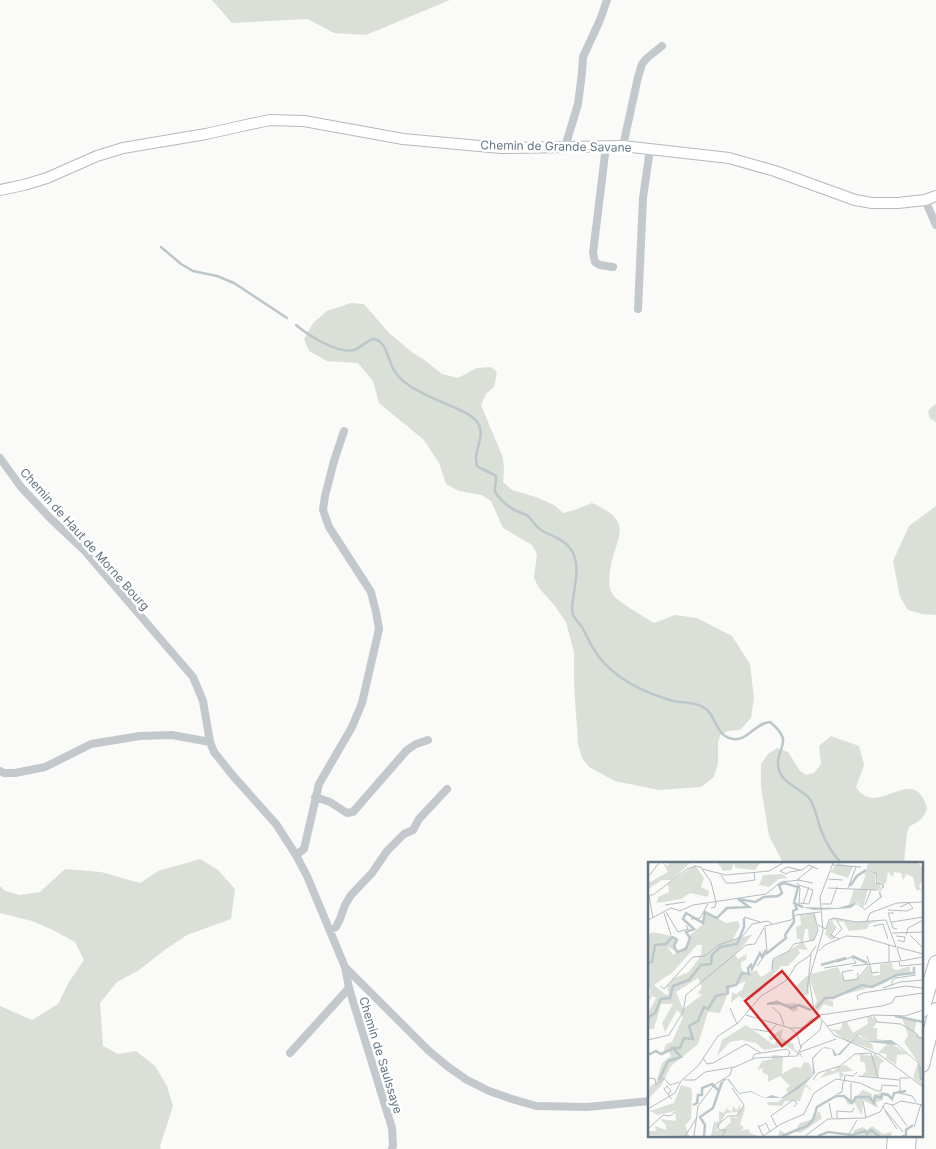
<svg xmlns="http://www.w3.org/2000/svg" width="936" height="1149" font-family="Inter,sans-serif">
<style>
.green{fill:#dadfd7}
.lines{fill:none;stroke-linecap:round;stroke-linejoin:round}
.stream{stroke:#bbc7cb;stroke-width:2.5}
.secondary-casing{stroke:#b3babf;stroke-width:12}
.highway-casing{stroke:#b4b9bd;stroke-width:16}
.street{stroke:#c3c8cc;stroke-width:8}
.secondary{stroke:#fff;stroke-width:10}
.highway{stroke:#fff;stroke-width:14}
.labels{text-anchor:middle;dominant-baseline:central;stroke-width:5;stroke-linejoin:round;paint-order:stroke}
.street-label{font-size:12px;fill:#657683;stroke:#fff}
.inset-river{fill:none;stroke:#bbc7cb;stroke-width:2.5}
.inset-road{fill:none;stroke:#b5bdc2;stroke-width:1}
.view{fill:#d62828;fill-opacity:0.15;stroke:#d62828;stroke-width:2.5}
.inset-edge{fill:none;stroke:#657683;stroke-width:2.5}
</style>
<rect width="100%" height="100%" fill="#fafaf8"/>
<path class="green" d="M 212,0 L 450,0 L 366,35 L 334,33 L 308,19 L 232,23 Z
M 351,303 L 364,304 L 389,333 L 413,353 L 423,359 L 442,374 L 458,378 L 477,368 L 491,367 L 497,372 L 494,387 L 486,394 L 481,405 L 503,458 L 504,470 L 503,482 L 512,490 L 536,497 L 554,505 L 563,513 L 577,509 L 592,503 C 638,524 614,536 610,572 C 609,581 608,587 613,595 C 617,601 646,618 654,623 L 675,615 L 697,618 L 732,636 L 750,664 L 754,699 L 751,718 L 740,730 L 728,731 L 721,734 L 718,742 L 718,763 L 714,777 L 701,787 L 659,790 L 615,781 L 589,767 L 582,758 L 578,744 L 574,684 L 574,652 L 566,622 L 554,605 L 539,588 L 534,578 L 537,554 L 532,545 L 503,528 L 491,501 L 482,495 L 459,491 L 446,484 L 439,463 L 424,440 L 379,403 L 373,381 L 358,363 L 327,361 L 309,351 L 304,339 L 313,323 L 327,311 Z
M 935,404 L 936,405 L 936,422 L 930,418 L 928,411 Z
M 936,506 L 936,615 L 922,614 L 908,610 L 900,597 L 893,561 L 909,526 Z
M 831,736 L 859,746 L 864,765 L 856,787 C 877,821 913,760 927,808 C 924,818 920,821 910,826 L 907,832 L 904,863 L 783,863 L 769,836 L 761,787 L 761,764 L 768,754 L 777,748 L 788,752 L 800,771 L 806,775 L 814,773 L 821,764 L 819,746 Z
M 200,859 L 218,870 L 235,889 L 231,919 L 187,935 L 166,949 L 139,970 L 117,982 L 100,1003 L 103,1046 L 118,1054 L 136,1051 L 155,1066 L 167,1086 L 173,1106 L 160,1146 L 161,1149 L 0,1149 L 0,1006 L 32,1020 L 58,1004 L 69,982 L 84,960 L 75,942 L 53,930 L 32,921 L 0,913 L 0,886 L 5,891 L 20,895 L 40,892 L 65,869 L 101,872 L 140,883 L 158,871 Z"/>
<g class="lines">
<path class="stream" d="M 161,247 L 181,264 L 193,271 L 217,276 L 234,283 L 287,318
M 296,325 C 308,335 337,354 354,350 C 360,348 369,339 374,339 C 387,341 388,361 394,370 C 397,376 404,382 410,386 C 422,394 437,400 451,406 C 461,411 473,414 479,425 C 484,436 476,448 476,459 C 476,459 477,466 477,466 C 483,470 490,472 496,476 C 497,481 494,487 495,491 C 498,498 508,506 514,510 C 519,512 523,513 528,516 C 532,520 536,527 541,530 C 551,536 562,538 570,548 C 581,563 575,583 573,600 C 572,604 572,610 573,615 C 575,619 579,623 582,627 C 587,637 592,648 599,657 C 617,680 645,693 673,701 C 682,703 694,702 703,707 C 717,714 715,737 733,739 C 748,741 755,723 770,722 C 797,744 773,748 779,770 C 783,784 800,788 809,798 C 816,807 817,820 821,830 C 825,841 833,854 841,863"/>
<defs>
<path id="secondary" d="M 0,190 L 24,185 L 47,178 L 97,156 L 123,148 L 206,134 L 237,127 L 270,120 L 304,121 L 403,139 L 501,148 L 623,146 L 729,158 L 775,171 L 855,200 L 872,203 L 898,203 L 925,200 L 936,196"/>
<path id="highway" d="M 922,1010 L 936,963
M 922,1065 L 936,1010
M 894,1149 L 895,1135
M 908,1149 L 909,1135"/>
</defs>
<use href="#secondary" class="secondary-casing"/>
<use href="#highway" class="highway-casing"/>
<path class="street" d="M 606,146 L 593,253 L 595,262 L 600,265 L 613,267
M 623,146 L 638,77 L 642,64 L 647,58 L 662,46
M 565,147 L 578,104 L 582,73 L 583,57 L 600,20 L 607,0
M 925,200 L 936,225
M 638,309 L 643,198 L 650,149
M 0,458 L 21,487 L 50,518 L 84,550 L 193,677 L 203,701 L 210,742 L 214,752 L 234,777 L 276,824 L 296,855 L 307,876 L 345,967 L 349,988 L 392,1128 L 393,1145 L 392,1149
M 0,771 L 4,773 L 15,773 L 45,767 L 91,744 L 140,736 L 172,735 L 210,742
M 315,797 L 330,802 L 347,813 L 353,812 L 407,750 L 416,744 L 428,740
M 296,855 L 304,849 L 319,784 L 352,727 L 362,703 L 379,629 L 376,612 L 371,592 L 329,527 L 323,510 L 325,496 L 334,461 L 344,431
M 330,930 L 336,927 L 340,919 L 345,905 L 351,895 L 372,873 L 387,851 L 404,834 L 413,830 L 419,819 L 447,789
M 345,967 L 428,1050 L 447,1066 L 467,1080 L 489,1091 L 509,1098 L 536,1106 L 587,1107 L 650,1101
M 290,1053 L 349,988"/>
<use href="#secondary" class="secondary"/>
<use href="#highway" class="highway"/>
</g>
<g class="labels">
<g class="street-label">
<text transform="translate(556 146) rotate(1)">Chemin de Grande Savane</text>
<text transform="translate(85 539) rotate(48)">Chemin de Haut de Morne Bourg</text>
<text transform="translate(381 1055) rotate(73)">Chemin de Saulssaye</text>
</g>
</g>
<g transform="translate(648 862)">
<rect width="275" height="275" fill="#fafaf8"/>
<path d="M 15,1 L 20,4 L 21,1 L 42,1 L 24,18 L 14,18 L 0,27 L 0,21 L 20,10 ZM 70,1 L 112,1 L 107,8 L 88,6 L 86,2 L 83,8 L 75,9 ZM 190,1 L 205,5 L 200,16 L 182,10 ZM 220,1 L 270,1 L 275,7 L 275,19 L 271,23 L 273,28 L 268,28 L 265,15 L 258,12 L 255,18 L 253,11 L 246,10 L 245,15 L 240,10 L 238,22 L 230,20 L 226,9 L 219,7 ZM 47,3 L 56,16 L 53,25 L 61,29 L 60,35 L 42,31 L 33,37 L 9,41 L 10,35 L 21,30 L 20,22 ZM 219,8 L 228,12 L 227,20 L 233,24 L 231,29 L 220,27 L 215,46 L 209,41 L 201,43 L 206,27 L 212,27 L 218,13 L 215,12 ZM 134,12 L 140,16 L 131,17 L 121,25 L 111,23 L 115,13 ZM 56,49 L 78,61 L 90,59 L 92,64 L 84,79 L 105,72 L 87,93 L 90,97 L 99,92 L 98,98 L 93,100 L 93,106 L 98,113 L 108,108 L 113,115 L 123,109 L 124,99 L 153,81 L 152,77 L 149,77 L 148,65 L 153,63 L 152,52 L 156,52 L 157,56 L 158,51 L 166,51 L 169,68 L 166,78 L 161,79 L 160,67 L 157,67 L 155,80 L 160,88 L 150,87 L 152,91 L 140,104 L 133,104 L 111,129 L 95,137 L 91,134 L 83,141 L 84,130 L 88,132 L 94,128 L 98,119 L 82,126 L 72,151 L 60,150 L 50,182 L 23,204 L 13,224 L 0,237 L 2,224 L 8,221 L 14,201 L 23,194 L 21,190 L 14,193 L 18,182 L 24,180 L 35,155 L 29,148 L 17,170 L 14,161 L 25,142 L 13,142 L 6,167 L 0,167 L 0,152 L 8,136 L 4,134 L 0,140 L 3,128 L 0,125 L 0,73 L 5,70 L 29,75 L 27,89 L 19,84 L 25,93 L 38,84 L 42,73 L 55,62 ZM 49,83 L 54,83 L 53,93 L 41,110 L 26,116 L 19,124 L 21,132 L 18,133 L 6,123 L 25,110 ZM 50,116 L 54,125 L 50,131 L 54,133 L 35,147 L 28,130 ZM 186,56 L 205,60 L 230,59 L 221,62 L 219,67 L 201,69 L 196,60 L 184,58 L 187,64 L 183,71 L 187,77 L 183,78 L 177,72 L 181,60 ZM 244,101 L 245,107 L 249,108 L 262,104 L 262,112 L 248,113 L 235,122 L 187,135 L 180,138 L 185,139 L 185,145 L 176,142 L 170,150 L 166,144 L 169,139 L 162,118 L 163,112 L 190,105 L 196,119 L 212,116 L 221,104 L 225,114 L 232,113 L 232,102 ZM 160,113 L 161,133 L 153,134 L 147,125 ZM 129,138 L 133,142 L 148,141 L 150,148 L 145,150 L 136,143 L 120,143 ZM 223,154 L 229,160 L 225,166 L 229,166 L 229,177 L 236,178 L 222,179 L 212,172 L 209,173 L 224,182 L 226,188 L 203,180 L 209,174 L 200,180 L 182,167 L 192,168 L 195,161 L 199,160 L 205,171 L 220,162 L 219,155 ZM 254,156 L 269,158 L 266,171 L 275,176 L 275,217 L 272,216 L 275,224 L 265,216 L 270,200 L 256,180 L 260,173 ZM 98,163 L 126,183 L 131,174 L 122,179 L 121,175 L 135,167 L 133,176 L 146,182 L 146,187 L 153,191 L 155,196 L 139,184 L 116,188 L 108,181 L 93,178 L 82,180 L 69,194 L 74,178 ZM 241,180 L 260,192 L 249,193 L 248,203 L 238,196 L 239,192 L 230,191 ZM 226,191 L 236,199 L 232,202 L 230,215 L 214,214 L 218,209 L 217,201 L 212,199 L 212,192 L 225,194 ZM 124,193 L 135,194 L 134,212 L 146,205 L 153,206 L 156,200 L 161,201 L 165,211 L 158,222 L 165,230 L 157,224 L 152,239 L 137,239 L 134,244 L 120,243 L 119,240 L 130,240 L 140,231 L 138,227 L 142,224 L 132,214 L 120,220 L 120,213 L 114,210 L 115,206 L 109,208 L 114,199 L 124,197 ZM 198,203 L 205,209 L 193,210 L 196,212 L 192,218 L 191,210 L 172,216 L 180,208 L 186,209 L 189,205 ZM 33,223 L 43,226 L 44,231 L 43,257 L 37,263 L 41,274 L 0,273 L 0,269 L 8,269 L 7,264 L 18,268 L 18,263 L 12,257 L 28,259 L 27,249 L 10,253 L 2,249 L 26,241 ZM 215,228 L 224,232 L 225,238 L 226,233 L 236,230 L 242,232 L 235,232 L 235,238 L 228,240 L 230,246 L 215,238 L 214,254 L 206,240 L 200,243 L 196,234 L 205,238 ZM 92,242 L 92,247 L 96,244 L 97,247 L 92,262 L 96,266 L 92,269 L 101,267 L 102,271 L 110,274 L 63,274 L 66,260 L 71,259 L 71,249 L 75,251 L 82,243 L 79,247 L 84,250 L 85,244 L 89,248 ZM 90,250 L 89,256 L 82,255 L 83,260 L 74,268 L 68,269 L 78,251 ZM 171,249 L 174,256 L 160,266 L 152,271 L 145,269 L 140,274 L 130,274 L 132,268 L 138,272 L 148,267 L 152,261 L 162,258 ZM 224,264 L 235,272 L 244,270 L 243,274 L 204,274 L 206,268 L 215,265 L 219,268 Z" fill="#dadfd7" fill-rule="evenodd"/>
<path d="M 218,1 L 219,7 L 229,11 L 229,20 L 236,22 L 236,25 L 232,29 L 234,35 L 217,48 L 208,42 L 203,46 L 189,47 L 166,48 L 153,45 L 190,46 L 207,41 L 217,47 L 232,35 L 231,30 L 235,23 L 228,22 L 228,12 L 219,8 ZM 211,171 L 220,179 L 243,178 L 249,182 L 270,200 L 273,206 L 273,216 L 275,218 L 272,218 L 270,201 L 249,183 L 220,180 L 211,172 L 192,193 L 186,194 L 184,187 L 175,186 L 165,197 L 167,210 L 165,214 L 150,227 L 135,236 L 116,236 L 103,230 L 91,232 L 79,217 L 71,223 L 76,217 L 81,217 L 91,231 L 103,229 L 117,236 L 124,233 L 133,236 L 165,213 L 164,196 L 174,186 L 178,185 L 185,187 L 189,193 Z" fill="#bbc7cb"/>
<path class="inset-river" d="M 202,24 L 209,14 L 218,8M 118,92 L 138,76 L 137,73 L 146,60 L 145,49 L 149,47 L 146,41M 204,94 L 219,101M 0,101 L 4,100 L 7,83 L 18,82 L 24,75 L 29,78 L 26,84 L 29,90 L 38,87 L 42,76 L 38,70 L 46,67 L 35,57 L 38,51 L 55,61 L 57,50 L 69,56 L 79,46 L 101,45 L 90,37 L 107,40 L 116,35 L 130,34 L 134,31 L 131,23 L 136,21 L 150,25 L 146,41 L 155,45M 173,103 L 198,96M 119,142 L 129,140 L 143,146 L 151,143 L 163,148M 168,146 L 177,136 L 185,136 L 214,123 L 224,125 L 249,113 L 266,111 L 266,105M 247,154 L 275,160M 0,156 L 7,151 L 13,137 L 22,136 L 25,124 L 41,118 L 53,103 L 63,102 L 64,93 L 72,85 L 89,82 L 96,65 L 96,56M 0,193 L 8,189 L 13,192 L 24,187M 11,218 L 20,199 L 33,195 L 25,186 L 32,186 L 36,176 L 45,177 L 41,164 L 50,159 L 56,145 L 60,147 L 68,134 L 80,131 L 79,125 L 88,123 L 94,111 L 101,112 L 100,106 L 103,103 L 104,107 L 112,91 L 114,95 L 118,88M 45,243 L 49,241 L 50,233 L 54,233 L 54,226 L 64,222 L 70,228M 56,274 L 57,263 L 52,255 L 65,246 L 74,220M 134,274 L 159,264 L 165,258 L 169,245 L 188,234 L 196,234 L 204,241 L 208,235 L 221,235 L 226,241 L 227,234 L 233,236 L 234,232 L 240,233 L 244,237 L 246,231 L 258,229M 170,274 L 180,270 L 204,273 L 217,269 L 219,272 L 223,268 L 231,274M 254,274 L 258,274 L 258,268 L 265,263"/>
<path class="inset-road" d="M 185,1 L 172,35 L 175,69 L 161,117 L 166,148 L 186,173 L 232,193 L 275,225M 185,3 L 213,5M 54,7 L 78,13 L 121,9 L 135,1M 54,7 L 63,20 L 68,40 L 67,45 L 63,46M 152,8 L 139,5 L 132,9 L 138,12 L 141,10 L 148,9 L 154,8 L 161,3 L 170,7M 73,13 L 78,21 L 86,21 L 107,18 L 106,10M 0,15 L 11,1M 180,17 L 195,18M 149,18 L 165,5M 150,18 L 165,21M 149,21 L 152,26 L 151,41 L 161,42 L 165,28 L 151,23M 180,26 L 228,28M 200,26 L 208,5M 1,33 L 5,33 L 39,7 L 48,4 L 54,6M 1,34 L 5,56M 155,42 L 161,25M 173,42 L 183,42 L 189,25M 17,43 L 37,40M 217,43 L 223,28M 240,48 L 259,49 L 265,46 L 261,41 L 252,45M 18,50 L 30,70 L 40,67 L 38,63M 16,51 L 23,73M 166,51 L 170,68M 246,51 L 240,51 L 245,66 L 249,67M 96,55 L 112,60M 43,57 L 52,56 L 60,42M 0,58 L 23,46 L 32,49 L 45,43 L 118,32 L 133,20 L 152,18M 219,59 L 222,51 L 249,41 L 275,40M 244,60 L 275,55M 170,63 L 178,67 L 181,58 L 186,56 L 208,60 L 238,58 L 248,85M 188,64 L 183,73 L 191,77M 225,64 L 235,62 L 240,77M 244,71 L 275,70M 258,73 L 260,66 L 275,58M 262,73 L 275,86M 248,74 L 257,75 L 256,80 L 250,78M 185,76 L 194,67 L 189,59M 241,83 L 241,101M 249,85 L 275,92M 249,86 L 253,99 L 275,95M 171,89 L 177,83 L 198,74 L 214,75 L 248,85M 219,94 L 224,111 L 231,110M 251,99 L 252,104 L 275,102M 189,100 L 204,95 L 208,101M 109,104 L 119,90 L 117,66M 204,104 L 252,99M 176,106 L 208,101M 124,107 L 125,97 L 141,89 L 146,82 L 166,78 L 170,68M 205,108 L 194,110 L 196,119 L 210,117M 210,111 L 210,117 L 220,104M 244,123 L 244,119 L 248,116 L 268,113M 12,124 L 16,127 L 45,95 L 57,94 L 70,83 L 94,75 L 104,62 L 120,59 L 124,62M 235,126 L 252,120 L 275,118M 159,131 L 163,92M 210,138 L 209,134 L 215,131 L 258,124 L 275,126M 124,145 L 132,152 L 136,163M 82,146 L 89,162M 98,153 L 142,166 L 149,172 L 153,186M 172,153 L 234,144 L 244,141 L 247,135 L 275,131M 225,153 L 229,160 L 253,162 L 269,172 L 270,176 L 275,176M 179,164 L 226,153 L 257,154 L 275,148M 143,166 L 154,166 L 165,156M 105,167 L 122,170 L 129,162M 0,178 L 21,173 L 35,150 L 38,133 L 98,83 L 107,82 L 117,64 L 143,58 L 148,53 L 172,50M 152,190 L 188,177M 55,196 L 59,202 L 65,201 L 98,182 L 113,191M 104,197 L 107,192 L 139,187 L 142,190 L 140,195M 210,214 L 251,218M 0,216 L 7,217 L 8,223 L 16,216 L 22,223 L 31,220M 261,216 L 252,216 L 252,231 L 264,234 L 268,240M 36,218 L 47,218 L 57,210 L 87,205 L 107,196 L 149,194 L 154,183 L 172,168 L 174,159M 165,218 L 170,211 L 192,204 L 207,192 L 223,191 L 230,216M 196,220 L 197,213 L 205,214 L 209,210M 203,221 L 203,239M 20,232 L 23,229 L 19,224 L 16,227 L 20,232 L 21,234 L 23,236 L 23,237M 189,232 L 194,230 L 195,220M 215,239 L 218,256M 181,241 L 184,256M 244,243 L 259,264M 234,244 L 255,270M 0,247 L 27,231 L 33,219 L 50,204 L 70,174 L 90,161 L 113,134 L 139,118 L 148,103 L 161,94 L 168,84M 237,249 L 249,267M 189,257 L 189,249 L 204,250 L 206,246M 110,263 L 115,274 L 133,262 L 156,252 L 166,231 L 188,217 L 212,221 L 229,229 L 233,229 L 234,223 L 250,224M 111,265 L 118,261 L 122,270M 129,265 L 123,254 L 145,238 L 149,241 L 146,245M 266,265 L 273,242M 0,267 L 15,253 L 22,254 L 27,250M 37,274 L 48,257M 46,274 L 50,244 L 66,223 L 82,213 L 84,206M 74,274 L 78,268 L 71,268 L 70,263 L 80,254 L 89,254 L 96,243 L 84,226M 157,274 L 180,257 L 217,256 L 232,250 L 237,241 L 245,243 L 253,239 L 275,243M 200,274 L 209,258"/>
<path class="view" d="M 134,109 L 171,154 L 134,184 L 97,139 Z"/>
<rect width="275" height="275" class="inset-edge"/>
</g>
</svg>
